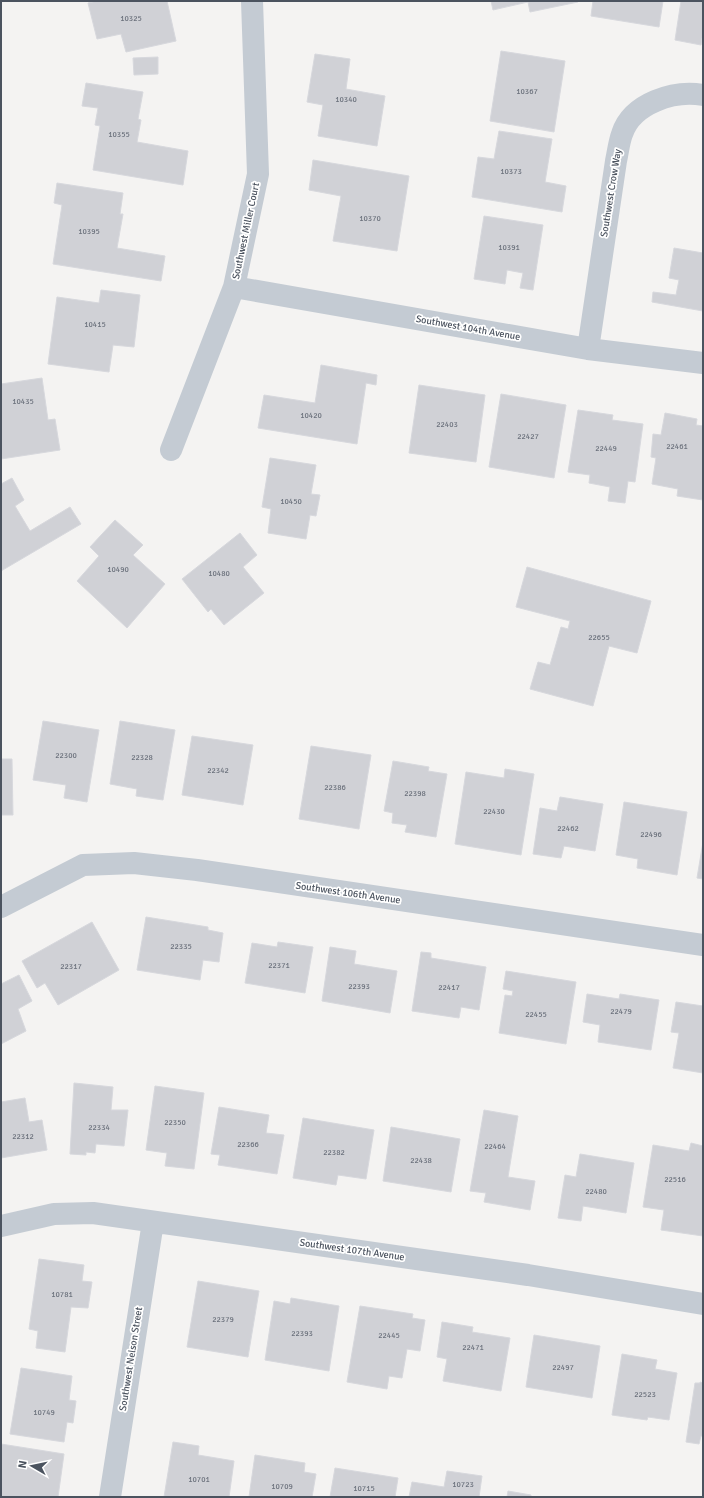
<svg xmlns="http://www.w3.org/2000/svg" width="704" height="1498" font-family="Signika,sans-serif">
<style>
.building{fill:#d0d1d6;stroke:#d7d8dd}
.lines{fill:none;stroke-linecap:round;stroke-linejoin:round}
.minor{stroke:#c4cbd3;stroke-width:22}
.labels{text-anchor:middle;dominant-baseline:central;stroke-width:3.5;stroke-linejoin:round;paint-order:stroke}
.number-label{font-size:8px;fill:#6c727d}
.street-label{font-size:10px;fill:#4b535f;stroke:#fff}
</style>
<rect width="100%" height="100%" fill="#f4f3f2"/>
<path class="building" d="M 97,1 L 167,1 L 176,41 L 126,52 L 121,34 L 97,39 L 88,3 Z
M 491,1 L 578,1 L 578,2 L 530,12 L 528,2 L 493,10 Z
M 593,1 L 663,1 L 659,27 L 591,16 Z
M 681,1 L 703,1 L 703,38 L 702,38 L 701,45 L 675,40 Z
M 501,51 L 565,61 L 554,132 L 490,121 Z
M 315,54 L 350,59 L 346,89 L 385,96 L 377,146 L 318,136 L 323,105 L 307,102 Z
M 158,57 L 158,74 L 134,75 L 133,58 Z
M 86,83 L 143,92 L 138,119 L 141,120 L 137,142 L 188,151 L 183,185 L 93,170 L 100,126 L 95,125 L 98,108 L 82,106 Z
M 499,131 L 552,139 L 545,182 L 566,186 L 562,212 L 472,197 L 478,157 L 494,159 Z
M 313,160 L 409,176 L 397,251 L 333,241 L 341,196 L 309,190 Z
M 57,183 L 123,193 L 120,214 L 123,214 L 117,248 L 165,256 L 161,281 L 53,264 L 62,205 L 54,203 Z
M 484,216 L 543,225 L 533,290 L 520,288 L 523,273 L 507,270 L 505,284 L 474,279 Z
M 674,248 L 703,253 L 703,311 L 652,302 L 653,292 L 676,295 L 679,280 L 669,278 Z
M 101,290 L 140,295 L 134,347 L 113,345 L 109,372 L 48,364 L 57,297 L 99,303 Z
M 321,365 L 377,375 L 376,385 L 366,383 L 357,444 L 258,428 L 264,395 L 315,403 Z
M 42,378 L 48,420 L 55,419 L 60,450 L 1,459 L 1,384 Z
M 419,385 L 485,395 L 476,462 L 409,453 Z
M 501,394 L 566,405 L 554,478 L 489,467 Z
M 578,410 L 613,415 L 612,420 L 643,424 L 635,482 L 628,481 L 625,503 L 608,501 L 610,487 L 589,483 L 590,475 L 568,472 Z
M 665,413 L 697,419 L 696,425 L 703,426 L 703,500 L 677,496 L 678,489 L 652,484 L 656,458 L 651,457 L 653,434 L 661,435 Z
M 270,458 L 316,465 L 311,494 L 320,495 L 316,516 L 310,515 L 306,539 L 268,533 L 271,509 L 262,507 Z
M 12,478 L 24,500 L 15,506 L 30,531 L 70,507 L 81,524 L 1,571 L 1,484 Z
M 115,520 L 143,545 L 133,555 L 165,584 L 127,628 L 77,581 L 99,556 L 90,547 Z
M 240,533 L 257,555 L 243,567 L 264,593 L 224,625 L 211,609 L 208,612 L 182,579 Z
M 527,567 L 651,601 L 637,653 L 609,646 L 593,706 L 530,689 L 538,662 L 550,665 L 561,627 L 568,629 L 570,621 L 516,607 Z
M 43,721 L 99,730 L 87,802 L 64,798 L 66,785 L 33,780 Z
M 120,721 L 175,730 L 163,800 L 136,796 L 137,789 L 110,784 Z
M 192,736 L 253,745 L 243,805 L 182,795 Z
M 311,746 L 371,755 L 359,829 L 299,819 Z
M 1,759 L 12,759 L 13,815 L 1,815 Z
M 393,761 L 429,767 L 428,771 L 447,774 L 436,837 L 405,832 L 407,825 L 392,823 L 393,813 L 384,811 Z
M 505,769 L 534,774 L 521,855 L 455,844 L 466,772 L 504,778 Z
M 560,797 L 603,804 L 595,851 L 564,846 L 561,858 L 533,854 L 540,808 L 557,811 Z
M 624,802 L 687,812 L 677,875 L 637,868 L 638,859 L 616,855 Z
M 703,842 L 703,879 L 697,878 Z
M 146,917 L 208,927 L 208,930 L 223,933 L 219,962 L 203,960 L 200,980 L 137,970 Z
M 92,922 L 119,970 L 58,1005 L 45,983 L 37,988 L 22,961 Z
M 278,942 L 313,947 L 305,993 L 245,983 L 252,943 L 277,947 Z
M 330,947 L 356,951 L 354,964 L 397,971 L 390,1013 L 322,1001 Z
M 421,952 L 431,953 L 431,958 L 486,967 L 479,1010 L 461,1007 L 459,1018 L 412,1011 Z
M 506,971 L 576,982 L 566,1044 L 499,1033 L 505,995 L 512,996 L 513,991 L 503,989 Z
M 19,975 L 32,1001 L 18,1009 L 26,1031 L 1,1044 L 1,984 Z
M 587,994 L 619,999 L 620,994 L 659,1000 L 651,1050 L 598,1042 L 600,1025 L 583,1022 Z
M 676,1002 L 703,1006 L 703,1073 L 673,1068 L 679,1033 L 671,1032 Z
M 74,1083 L 113,1087 L 111,1110 L 128,1110 L 124,1146 L 96,1144 L 95,1153 L 86,1152 L 86,1155 L 70,1154 Z
M 155,1086 L 204,1093 L 194,1169 L 165,1166 L 167,1153 L 146,1150 Z
M 25,1098 L 29,1122 L 42,1120 L 47,1150 L 1,1158 L 1,1102 Z
M 219,1107 L 269,1115 L 266,1133 L 284,1135 L 277,1174 L 218,1165 L 220,1155 L 211,1154 Z
M 484,1110 L 518,1116 L 508,1177 L 535,1181 L 530,1210 L 484,1202 L 486,1193 L 470,1191 Z
M 303,1118 L 374,1130 L 366,1179 L 338,1175 L 336,1185 L 293,1178 Z
M 391,1127 L 460,1139 L 451,1192 L 383,1181 Z
M 691,1143 L 703,1146 L 703,1236 L 661,1230 L 664,1210 L 643,1207 L 653,1145 L 689,1151 Z
M 580,1154 L 634,1163 L 626,1213 L 583,1206 L 581,1221 L 558,1218 L 565,1175 L 576,1177 Z
M 39,1259 L 84,1265 L 82,1281 L 92,1282 L 88,1308 L 71,1307 L 65,1352 L 36,1348 L 38,1331 L 29,1329 Z
M 198,1281 L 259,1291 L 248,1357 L 187,1347 Z
M 291,1298 L 339,1306 L 329,1371 L 265,1360 L 274,1301 L 290,1304 Z
M 360,1306 L 413,1314 L 412,1318 L 425,1320 L 420,1351 L 407,1349 L 402,1378 L 389,1376 L 387,1389 L 347,1382 Z
M 442,1322 L 473,1327 L 472,1332 L 510,1338 L 501,1391 L 443,1381 L 447,1359 L 437,1357 Z
M 534,1335 L 600,1346 L 592,1398 L 526,1387 Z
M 622,1354 L 657,1360 L 655,1369 L 677,1373 L 669,1420 L 648,1417 L 647,1420 L 612,1415 Z
M 21,1368 L 72,1376 L 69,1400 L 76,1401 L 73,1423 L 67,1422 L 64,1442 L 10,1434 Z
M 700,1382 L 703,1383 L 703,1436 L 701,1436 L 699,1444 L 686,1442 L 695,1383 L 700,1383 Z
M 173,1442 L 199,1446 L 198,1455 L 234,1461 L 229,1497 L 164,1497 Z
M 1,1444 L 64,1454 L 58,1497 L 1,1497 Z
M 255,1455 L 305,1463 L 304,1472 L 316,1474 L 312,1497 L 249,1497 Z
M 335,1468 L 398,1478 L 395,1497 L 330,1497 Z
M 447,1471 L 482,1476 L 479,1497 L 409,1497 L 412,1482 L 444,1487 Z
M 508,1491 L 531,1495 L 531,1497 L 507,1497 Z"/>
<g class="lines">
<path class="minor" d="M 234,287 L 588,349 L 703,363
M 588,349 L 616,161 C 618,152 619,142 622,134 C 632,103 674,90 703,95
M 171,450 L 234,287 L 258,174 L 252,1
M 1,907 L 83,865 L 134,863 L 197,870 L 703,945
M 1,1226 L 54,1214 L 93,1213 L 528,1275 L 703,1304
M 110,1497 L 153,1222"/>
</g>
<g class="labels">
<g class="number-label">
<text x="131" y="18">10325</text>
<text x="527" y="91">10367</text>
<text x="346" y="99">10340</text>
<text x="119" y="134">10355</text>
<text x="511" y="171">10373</text>
<text x="370" y="218">10370</text>
<text x="89" y="231">10395</text>
<text x="509" y="247">10391</text>
<text x="95" y="324">10415</text>
<text x="23" y="401">10435</text>
<text x="311" y="415">10420</text>
<text x="447" y="424">22403</text>
<text x="528" y="436">22427</text>
<text x="677" y="446">22461</text>
<text x="606" y="448">22449</text>
<text x="291" y="501">10450</text>
<text x="118" y="569">10490</text>
<text x="219" y="573">10480</text>
<text x="599" y="637">22655</text>
<text x="66" y="755">22300</text>
<text x="142" y="757">22328</text>
<text x="218" y="770">22342</text>
<text x="335" y="787">22386</text>
<text x="415" y="793">22398</text>
<text x="494" y="811">22430</text>
<text x="568" y="828">22462</text>
<text x="651" y="834">22496</text>
<text x="181" y="946">22335</text>
<text x="279" y="965">22371</text>
<text x="71" y="966">22317</text>
<text x="359" y="986">22393</text>
<text x="449" y="987">22417</text>
<text x="621" y="1011">22479</text>
<text x="536" y="1014">22455</text>
<text x="175" y="1122">22350</text>
<text x="99" y="1127">22334</text>
<text x="23" y="1136">22312</text>
<text x="248" y="1144">22366</text>
<text x="495" y="1146">22464</text>
<text x="334" y="1152">22382</text>
<text x="421" y="1160">22438</text>
<text x="675" y="1179">22516</text>
<text x="596" y="1191">22480</text>
<text x="62" y="1294">10781</text>
<text x="223" y="1319">22379</text>
<text x="302" y="1333">22393</text>
<text x="389" y="1335">22445</text>
<text x="473" y="1347">22471</text>
<text x="563" y="1367">22497</text>
<text x="645" y="1394">22523</text>
<text x="44" y="1412">10749</text>
<text x="199" y="1479">10701</text>
<text x="463" y="1484">10723</text>
<text x="282" y="1486">10709</text>
<text x="364" y="1488">10715</text>
</g>
<g class="street-label">
<text transform="translate(611 193) rotate(-81)">Southwest Crow Way</text>
<text transform="translate(246 231) rotate(-78)">Southwest Miller Court</text>
<text transform="translate(468 328) rotate(10)">Southwest 104th Avenue</text>
<text transform="translate(348 893) rotate(8)">Southwest 106th Avenue</text>
<text transform="translate(352 1250) rotate(8)">Southwest 107th Avenue</text>
<text transform="translate(131 1359) rotate(-81)">Southwest Nelson Street</text>
</g>
</g>
<rect width="704" height="1498" fill="none" stroke="#4b535f" stroke-width="4"/>
<g transform="translate(32 1466) rotate(279)" stroke="#ffffff" stroke-width="3" paint-order="stroke">
<path d="M0-3L7 15L0 10L-7 15Z" fill="#4b535f"/>
<text y="-6" font-size="11" font-weight="bold" text-anchor="middle" fill="#4b535f">N</text>
</g>
</svg>
